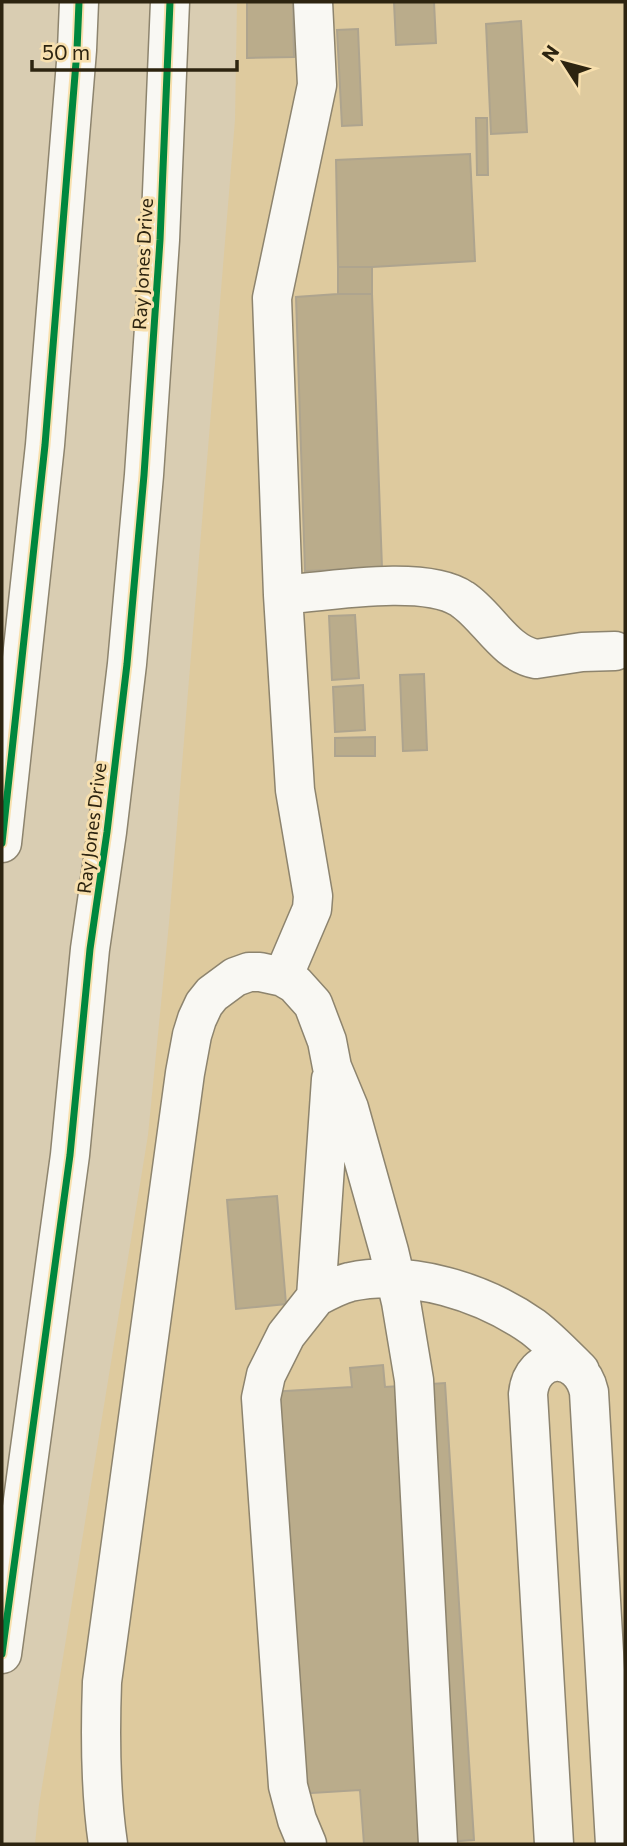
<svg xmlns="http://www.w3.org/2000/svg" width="627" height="1846" font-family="Commissioner,sans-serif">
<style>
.built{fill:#deca9e}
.building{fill:#baac8b;stroke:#aea48e;stroke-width:2}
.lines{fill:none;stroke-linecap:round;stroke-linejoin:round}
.minor-casing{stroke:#8d846e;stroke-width:41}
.highway-casing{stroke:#8d846e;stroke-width:41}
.minor{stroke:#f9f8f3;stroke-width:38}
.highway{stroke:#f9f8f3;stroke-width:38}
.cycleway-casing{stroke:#f8e0ae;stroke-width:11}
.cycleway{stroke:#00873e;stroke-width:7}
.labels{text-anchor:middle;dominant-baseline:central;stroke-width:6;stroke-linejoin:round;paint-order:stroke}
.street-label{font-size:19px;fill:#2d2410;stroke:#f8e0ae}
</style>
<rect width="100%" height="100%" fill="#d9cdb2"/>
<path class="built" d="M 237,2 L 625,2 L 625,1844 L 35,1844 L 39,1805 L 148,1135 L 169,923 L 235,120 Z"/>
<path class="building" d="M 247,2 L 293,2 L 294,57 L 247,58 Z
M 394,2 L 434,2 L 436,43 L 396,45 Z
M 521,21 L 527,132 L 491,134 L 486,24 Z
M 358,29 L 362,125 L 342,126 L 337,30 Z
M 476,118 L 487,118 L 488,175 L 477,175 Z
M 470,154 L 475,261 L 372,267 L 338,267 L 336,160 Z
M 338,267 L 372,267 L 372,294 L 338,294 Z
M 338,294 L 372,294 L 382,568 L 305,571 L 296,297 Z
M 355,615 L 359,678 L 332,680 L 329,616 Z
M 424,674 L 427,750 L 403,751 L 400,675 Z
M 363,685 L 365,730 L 335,732 L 333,687 Z
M 375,737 L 375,756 L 335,756 L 335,738 Z
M 277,1196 L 286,1304 L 236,1309 L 227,1200 Z
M 383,1365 L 385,1387 L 445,1383 L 474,1840 L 414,1844 L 364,1844 L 360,1790 L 296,1794 L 270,1392 L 352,1387 L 350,1368 Z"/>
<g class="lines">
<defs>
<path id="minor" d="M 283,595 C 328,591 426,574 462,599 C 488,616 504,653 536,659 L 582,652 L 615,651
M 283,977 L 312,909 L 313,896 L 295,790 L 283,595 L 272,298 L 317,85 L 313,2
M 316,1297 C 327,1291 338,1285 350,1282 C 411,1269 483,1292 533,1327 C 550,1340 565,1356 580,1371
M 108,1844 C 100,1790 100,1736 102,1682 L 185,1073 L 192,1035 L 197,1019 L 204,1004 L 212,994 L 235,977 L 249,972 L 260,972 L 283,977 L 295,984 L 313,1004 L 327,1041 L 332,1067 L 349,1108 L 389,1251 L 401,1302 L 414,1380 L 438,1844
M 307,1844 L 297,1820 L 288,1786 L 261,1398 L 266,1375 L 286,1335 L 316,1297 L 331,1079
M 554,1844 L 528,1394 C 532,1352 580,1351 589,1392 L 615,1844"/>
<path id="highway" d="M 2,843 L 45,445 L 77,50 L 79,2
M 2,1654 L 70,1155 L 90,949 L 107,832 L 127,664 L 144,475 L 160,240 L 170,2"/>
</defs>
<use href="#minor" class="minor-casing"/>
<use href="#highway" class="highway-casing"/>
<use href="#minor" class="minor"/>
<use href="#highway" class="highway"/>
<defs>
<path id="cycleway" d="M 2,843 L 45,445 L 77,50 L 79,2
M 2,1654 L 70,1155 L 90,949 L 107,832 L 127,664 L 144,475 L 160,240 L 170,2"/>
</defs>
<use href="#cycleway" class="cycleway-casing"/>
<use href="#cycleway" class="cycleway"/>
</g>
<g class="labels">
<g class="street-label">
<text transform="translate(142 264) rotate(-87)">Ray Jones Drive</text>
<text transform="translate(91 828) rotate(-83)">Ray Jones Drive</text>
</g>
</g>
<rect width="627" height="1846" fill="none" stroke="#2d2410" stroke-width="7"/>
<g transform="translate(564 63) rotate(306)" stroke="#f8e0ae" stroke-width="5" paint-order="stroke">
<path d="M0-5L12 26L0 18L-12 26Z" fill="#2d2410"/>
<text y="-10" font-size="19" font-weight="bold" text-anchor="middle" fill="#2d2410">N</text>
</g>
<path d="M32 60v10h205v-10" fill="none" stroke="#2d2410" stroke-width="3.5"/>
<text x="42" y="60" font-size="21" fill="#2d2410" stroke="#f8e0ae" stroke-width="5" paint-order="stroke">50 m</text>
</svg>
